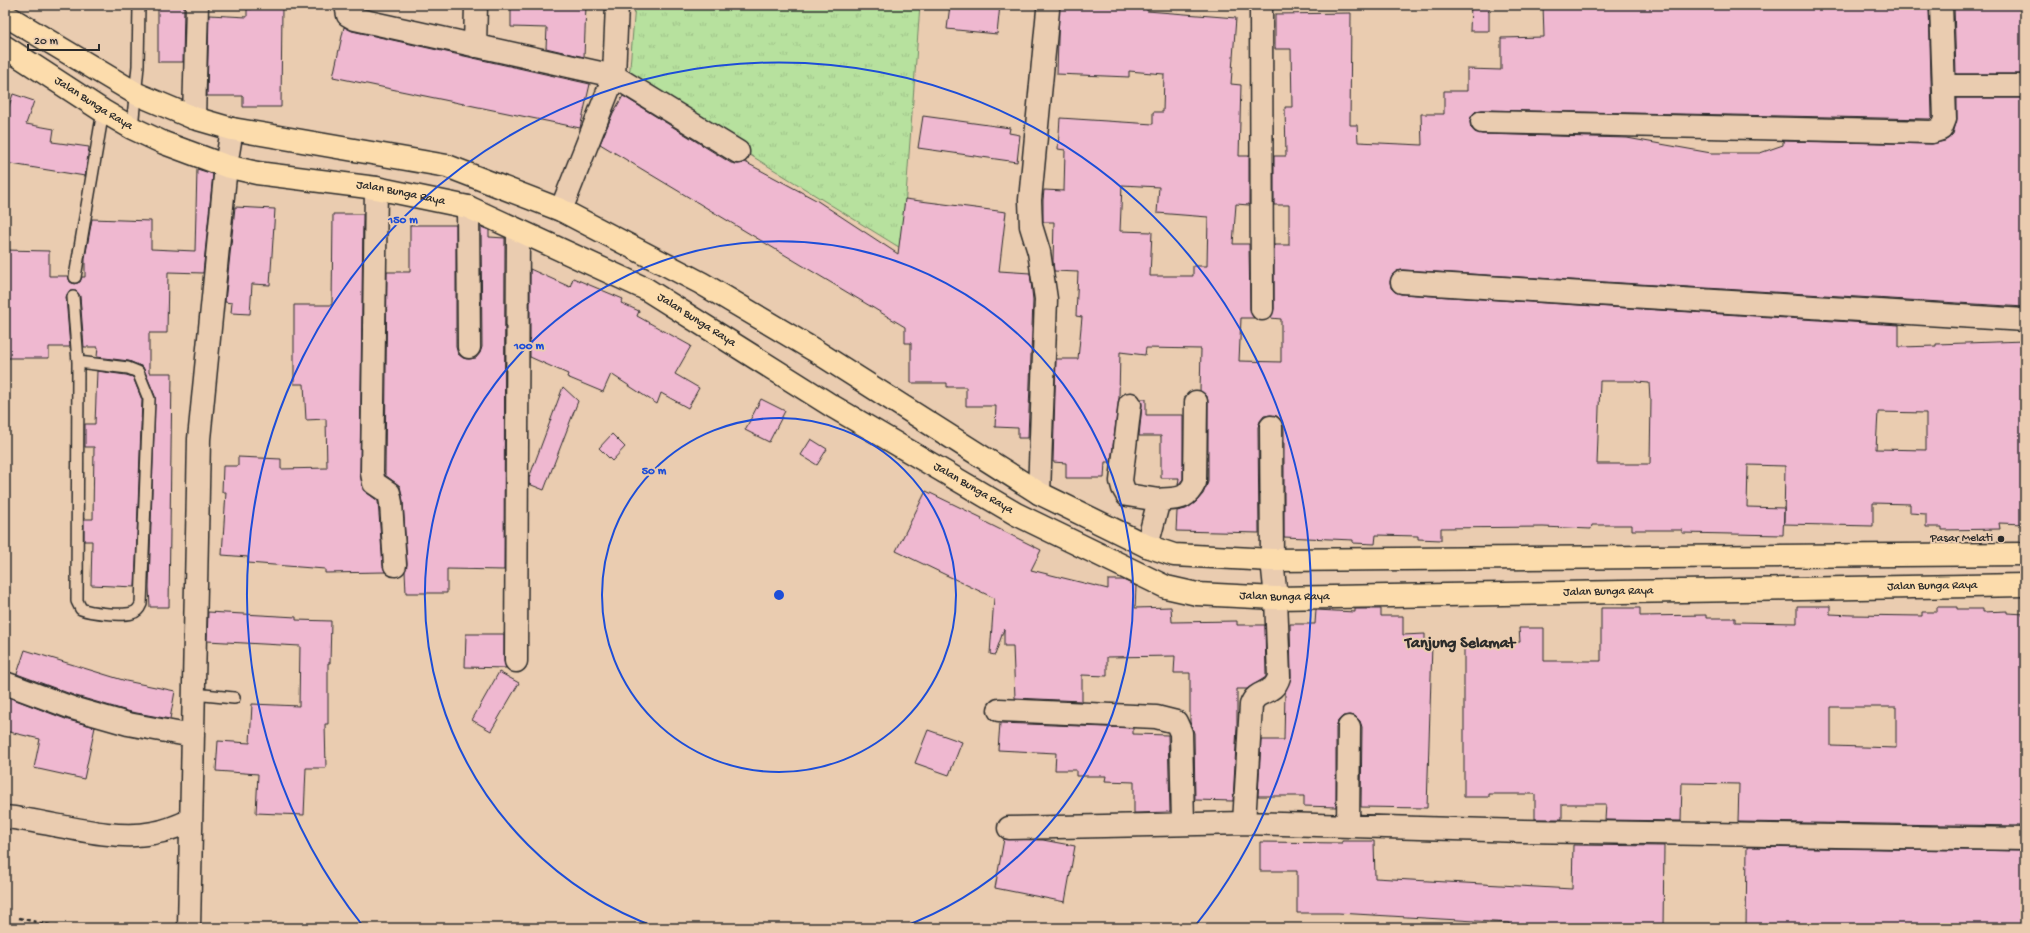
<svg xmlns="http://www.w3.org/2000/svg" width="2030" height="933" font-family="'Gochi Hand',sans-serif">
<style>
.grass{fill:url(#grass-tufts);stroke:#718664}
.building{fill:#efb8d0;stroke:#2b2b2b;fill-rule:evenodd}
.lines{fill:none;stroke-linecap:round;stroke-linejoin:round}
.lane-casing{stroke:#2b2b2b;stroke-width:14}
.street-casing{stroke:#2b2b2b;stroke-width:25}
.primary-casing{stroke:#2b2b2b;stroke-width:25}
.path{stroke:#2b2b2b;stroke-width:2.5;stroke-dasharray:4 3;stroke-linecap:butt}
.lane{stroke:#eaccb0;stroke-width:11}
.street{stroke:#eaccb0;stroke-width:22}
.primary{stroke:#fcdcac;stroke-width:22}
.ring{fill:none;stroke:#1d4ed8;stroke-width:2}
.poi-dot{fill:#2b2b2b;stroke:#eaccb0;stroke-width:1.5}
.labels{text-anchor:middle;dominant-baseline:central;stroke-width:4;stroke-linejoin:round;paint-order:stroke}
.street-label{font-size:12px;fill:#2b2b2b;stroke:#eaccb0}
.poi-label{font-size:12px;fill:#2b2b2b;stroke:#eaccb0;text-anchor:end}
.district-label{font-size:16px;font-weight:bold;fill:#2b2b2b;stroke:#eaccb0}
.centre{fill:#1d4ed8;stroke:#eaccb0;stroke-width:2}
.ring-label{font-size:12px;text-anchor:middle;font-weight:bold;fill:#1d4ed8;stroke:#eaccb0;stroke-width:4;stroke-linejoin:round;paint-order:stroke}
</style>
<defs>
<pattern id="grass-tufts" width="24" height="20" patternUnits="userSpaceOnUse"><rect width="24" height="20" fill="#b7e19e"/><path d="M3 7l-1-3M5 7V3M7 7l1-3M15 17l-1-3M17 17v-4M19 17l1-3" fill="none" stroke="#9ec188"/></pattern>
</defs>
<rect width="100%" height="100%" fill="#eaccb0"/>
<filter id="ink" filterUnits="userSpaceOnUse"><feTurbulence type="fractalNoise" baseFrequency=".025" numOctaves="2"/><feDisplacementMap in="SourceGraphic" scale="8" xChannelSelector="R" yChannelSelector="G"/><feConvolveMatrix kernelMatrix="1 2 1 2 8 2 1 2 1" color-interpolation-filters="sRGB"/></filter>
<g filter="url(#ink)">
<path class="grass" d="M 635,5 L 920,5 L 902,249 L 629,80 Z"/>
<path class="building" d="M 158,5 L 184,5 L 183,62 L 158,62 Z
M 252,5 L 282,5 L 281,107 L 243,107 L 243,96 L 207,96 L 209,15 L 247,17 L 247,9 L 252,9 Z
M 511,5 L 586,5 L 584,57 L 546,48 L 547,28 L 511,27 Z
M 950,5 L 1000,5 L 997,34 L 947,29 Z
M 1059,5 L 1147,5 L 1147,11 L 1236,18 L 1231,84 L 1241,85 L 1239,156 L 1249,156 L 1249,205 L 1236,204 L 1233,244 L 1249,244 L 1250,309 L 1254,318 L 1241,318 L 1239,361 L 1281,362 L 1281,319 L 1270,318 L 1274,309 L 1274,245 L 1289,245 L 1289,205 L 1274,205 L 1274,156 L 1286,156 L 1285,107 L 1292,107 L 1291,49 L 1275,49 L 1275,14 L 1351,13 L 1350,125 L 1357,125 L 1358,142 L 1422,145 L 1421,114 L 1444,114 L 1444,91 L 1467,91 L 1467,69 L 1501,70 L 1501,38 L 1544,37 L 1543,5 L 1929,5 L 1932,117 L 1930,119 L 1482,110 L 1476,111 L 1472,115 L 1470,121 L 1471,128 L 1475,132 L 1482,134 L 1627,138 L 1711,153 L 1760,153 L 1783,145 L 1783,141 L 1932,144 L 1945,141 L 1953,134 L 1957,119 L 1957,98 L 2025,98 L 2025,307 L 1403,270 L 1397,271 L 1392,275 L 1390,282 L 1391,288 L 1395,292 L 1401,294 L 1899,325 L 1899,347 L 1936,346 L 1936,344 L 2025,341 L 2025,524 L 1999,523 L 2000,529 L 1942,530 L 1942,527 L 1926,527 L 1926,514 L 1910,513 L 1910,504 L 1873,503 L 1873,526 L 1784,524 L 1785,466 L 1748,465 L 1747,507 L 1784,508 L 1783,535 L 1682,533 L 1682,530 L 1632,530 L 1632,525 L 1592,525 L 1591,529 L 1543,527 L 1441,528 L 1441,540 L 1418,539 L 1418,536 L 1376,535 L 1375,544 L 1353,543 L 1353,540 L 1284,537 L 1284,427 L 1282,421 L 1277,416 L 1271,415 L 1264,416 L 1260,421 L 1258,427 L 1259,533 L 1176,531 L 1177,511 L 1186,509 L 1196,502 L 1203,494 L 1208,482 L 1208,402 L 1207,396 L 1200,391 L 1201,349 L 1146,348 L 1145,355 L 1120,352 L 1119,398 L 1111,462 L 1105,462 L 1104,478 L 1066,478 L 1066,463 L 1053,462 L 1056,359 L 1078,359 L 1082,317 L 1076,316 L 1078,272 L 1054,271 L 1053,261 L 1054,222 L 1043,222 L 1043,200 L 1044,190 L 1064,191 L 1065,150 L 1058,149 L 1060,118 L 1153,124 L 1153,112 L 1163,112 L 1164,74 L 1129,71 L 1129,77 L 1057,74 ZM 1122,185 L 1159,187 L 1157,213 L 1208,217 L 1207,266 L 1193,266 L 1193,276 L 1150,276 L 1152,232 L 1120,231 ZM 1600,381 L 1637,381 L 1637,382 L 1649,383 L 1650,399 L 1651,399 L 1650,464 L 1597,464 ZM 1878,412 L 1926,413 L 1926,450 L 1876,449 Z
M 1471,5 L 1489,5 L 1489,31 L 1470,31 Z
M 1954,5 L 2025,5 L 2025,74 L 1956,74 Z
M 344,27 L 352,31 L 590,84 L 580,128 L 333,77 Z
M 13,94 L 34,101 L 26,124 L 54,129 L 52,142 L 89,147 L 85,176 L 5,163 L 5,118 Z
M 623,96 L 731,163 L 738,164 L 745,162 L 816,200 L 898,254 L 905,199 L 1006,212 L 999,271 L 1030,273 L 1033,300 L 1028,438 L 1018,438 L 1018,428 L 995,427 L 996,406 L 966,406 L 966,387 L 947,387 L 947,383 L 911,383 L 911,343 L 905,343 L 905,327 L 600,144 L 613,113 Z
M 923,116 L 1010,128 L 1009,133 L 1020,135 L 1017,162 L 918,148 Z
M 197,169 L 213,174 L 203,273 L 168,272 L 167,333 L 149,333 L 149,373 L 172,373 L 169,607 L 150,607 L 149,587 L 155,396 L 143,367 L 129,361 L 97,357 L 98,347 L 84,347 L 80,296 L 76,291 L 69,291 L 66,297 L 70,347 L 49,347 L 49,358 L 5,358 L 5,250 L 49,251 L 49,276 L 68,276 L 70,282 L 74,284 L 80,282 L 82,277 L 85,277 L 85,258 L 92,219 L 151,221 L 151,249 L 195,251 Z
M 235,207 L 275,209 L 270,285 L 252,284 L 250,314 L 231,313 L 232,303 L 225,302 Z
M 333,214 L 363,214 L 360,473 L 363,490 L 378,501 L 383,566 L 385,572 L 325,573 L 325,569 L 248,563 L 248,557 L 222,555 L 226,492 L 222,492 L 223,466 L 238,466 L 238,457 L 281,459 L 281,469 L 327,468 L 326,419 L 306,420 L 304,384 L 294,384 L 294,305 L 332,305 Z
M 410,225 L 456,225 L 456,347 L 458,354 L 463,358 L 469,359 L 476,358 L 480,353 L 482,347 L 481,227 L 489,230 L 489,237 L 505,238 L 504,570 L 447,569 L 447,593 L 406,593 L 405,571 L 407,564 L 403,501 L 400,486 L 385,475 L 385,472 L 387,272 L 410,272 Z
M 530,269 L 570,287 L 573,278 L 623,299 L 621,303 L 639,311 L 637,316 L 691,346 L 675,374 L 699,388 L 688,408 L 661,393 L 657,404 L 611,374 L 603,392 L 567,377 L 568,374 L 530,357 Z
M 97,371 L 126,375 L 133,377 L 142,400 L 135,587 L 91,585 L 92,541 L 84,541 L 84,519 L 93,519 L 94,447 L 85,447 L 85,424 L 95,424 Z
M 563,387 L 578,401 L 544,490 L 529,484 L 529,478 Z
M 761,399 L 785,411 L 769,442 L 745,430 Z
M 1141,399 L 1146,399 L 1146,415 L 1183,415 L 1183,479 L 1178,485 L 1179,478 L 1161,478 L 1161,436 L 1139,436 L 1142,405 Z
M 612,434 L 625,447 L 612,461 L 599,448 Z
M 811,439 L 827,449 L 817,465 L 801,455 Z
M 926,491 L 982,518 L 981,520 L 1041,550 L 1031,570 L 1108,589 L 1108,580 L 1123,580 L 1136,586 L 1135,608 L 1171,607 L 1172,622 L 1237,621 L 1237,625 L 1265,625 L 1266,677 L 1247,689 L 1237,689 L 1237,726 L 1233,801 L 1195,800 L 1194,733 L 1190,722 L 1190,673 L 1174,673 L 1175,656 L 1107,657 L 1107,676 L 1082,675 L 1082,701 L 1015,698 L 1013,646 L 1004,646 L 1004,629 L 995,655 L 990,654 L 994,598 L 896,551 Z
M 1797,606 L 1830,606 L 1830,614 L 1852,615 L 1922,616 L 1922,612 L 1937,612 L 1937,607 L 1957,607 L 1957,609 L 1983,609 L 1983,612 L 2007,611 L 2007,613 L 2025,614 L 2025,826 L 1738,822 L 1739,784 L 1682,783 L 1681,821 L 1605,820 L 1606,804 L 1562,804 L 1562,819 L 1535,819 L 1535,794 L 1489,794 L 1489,797 L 1464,797 L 1464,644 L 1520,642 L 1519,628 L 1544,628 L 1544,661 L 1601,661 L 1601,608 L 1640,608 L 1640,616 L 1706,615 L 1706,618 L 1735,618 L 1735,622 L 1797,623 ZM 1831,707 L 1896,707 L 1896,748 L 1831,746 Z
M 1355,609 L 1381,609 L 1381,616 L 1403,616 L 1403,635 L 1425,634 L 1425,644 L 1432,644 L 1427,808 L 1361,807 L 1362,727 L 1360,721 L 1355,716 L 1350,715 L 1343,716 L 1338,721 L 1336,727 L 1336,807 L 1304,806 L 1304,796 L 1258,796 L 1261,740 L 1284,740 L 1285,692 L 1291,677 L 1290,624 L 1315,624 L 1316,610 L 1355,612 Z
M 208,612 L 296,617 L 296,620 L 331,621 L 330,663 L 328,663 L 328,724 L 325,724 L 326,768 L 306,768 L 304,815 L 256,813 L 258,774 L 216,771 L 218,741 L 250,743 L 252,704 L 299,706 L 300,646 L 207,641 Z
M 466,634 L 504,634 L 504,661 L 506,668 L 465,667 Z
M 25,650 L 126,681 L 175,691 L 170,719 L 131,712 L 76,696 L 17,674 Z
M 499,672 L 519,683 L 491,731 L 472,720 Z
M 8,697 L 68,720 L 95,727 L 84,779 L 34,768 L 40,739 L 5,731 L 5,710 Z
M 1000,723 L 1133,728 L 1133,734 L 1168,735 L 1170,812 L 1134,813 L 1134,782 L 1105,781 L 1106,776 L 1076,776 L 1076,770 L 1055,770 L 1056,753 L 998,750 Z
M 928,730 L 962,742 L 949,775 L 915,763 Z
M 1004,839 L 1043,840 L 1075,846 L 1065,902 L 995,888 Z
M 1342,841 L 1374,841 L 1375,878 L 1572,889 L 1573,845 L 1664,846 L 1663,927 L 1538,925 L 1538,928 L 1510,928 L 1510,923 L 1338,913 L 1297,913 L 1297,871 L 1260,871 L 1260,842 L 1342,843 Z
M 1747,847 L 2025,851 L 2025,928 L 1746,928 Z"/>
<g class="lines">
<defs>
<path id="lane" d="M 132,128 L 138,66 L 139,5
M 75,277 L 103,111
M 73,297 L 78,362 L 77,601 L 81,609 C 91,613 122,616 132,613 C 137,612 139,609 141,604 L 149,399 L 138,372 L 128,368 L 78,362
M 194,694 L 234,698"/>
<path id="street" d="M 346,5 L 348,15 L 355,19 L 614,76 L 738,152
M 1261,5 L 1262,309
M 475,46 L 476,5
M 1945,86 L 2025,86
M 194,118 L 197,5
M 1482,122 L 1932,132 L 1941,129 L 1945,119 L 1941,5
M 376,188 L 372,473 L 374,483 L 389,493 L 391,503 L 395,565
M 468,207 L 469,347
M 561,210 L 614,76 L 617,5
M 1402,282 L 2025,320
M 1130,404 L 1121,481 L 1123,488 L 1127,495 L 1159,500 L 1147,546
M 1039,493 L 1046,299 L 1039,252 L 1031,226 L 1030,200 L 1048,10
M 1159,500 C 1178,498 1186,501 1195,482 L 1196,402
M 516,661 L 518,231
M 5,683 L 72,708 L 128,724 L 193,736
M 999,710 L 1156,717 L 1176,722 L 1181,733 L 1183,823
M 5,817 C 51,821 109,842 153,833 C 167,831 178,826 191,820
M 1244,823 L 1251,705 C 1257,688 1273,697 1279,677 L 1276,598 L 1272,560 L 1271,427
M 1348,826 L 1349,727
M 1009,828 L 1244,823 L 1523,831 L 2025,839
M 189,928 L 199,439 L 226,166 L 232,129"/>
<g id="primary">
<path d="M 5,15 L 137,94 L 194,118 L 232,129 L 447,166 L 561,210 L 701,283 L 814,350 L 1039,493 L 1147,546 L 1174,555 L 1272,560 L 2025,554"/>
<path id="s1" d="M 5,47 L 103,111 L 132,128 L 164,143 L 226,166 L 257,173 L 376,188 L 468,207 L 646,289 L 832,406 L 1016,514 L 1166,587 L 1197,594 L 1276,598 L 2025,585"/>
</g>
</defs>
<use href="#lane" class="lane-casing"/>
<use href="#street" class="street-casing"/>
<use href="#primary" class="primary-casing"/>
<path class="path" d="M 19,918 L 62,928"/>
<use href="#lane" class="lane"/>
<use href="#street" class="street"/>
<use href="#primary" class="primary"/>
</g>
</g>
<g class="ring">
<circle cx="779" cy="595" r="177"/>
<path d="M658 928A354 354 0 1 1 900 928"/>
<path d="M363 926A532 532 0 1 1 1195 926"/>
</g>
<circle class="poi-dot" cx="2001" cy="539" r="4"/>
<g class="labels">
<g class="street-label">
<text stroke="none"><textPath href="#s1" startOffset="105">Jalan Bunga Raya</textPath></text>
<text stroke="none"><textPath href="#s1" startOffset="429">Jalan Bunga Raya</textPath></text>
<text stroke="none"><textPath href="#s1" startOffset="753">Jalan Bunga Raya</textPath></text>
<text stroke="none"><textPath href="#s1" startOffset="1077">Jalan Bunga Raya</textPath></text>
<text stroke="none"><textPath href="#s1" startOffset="2061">Jalan Bunga Raya</textPath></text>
<text stroke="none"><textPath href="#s1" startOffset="1737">Jalan Bunga Raya</textPath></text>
<text stroke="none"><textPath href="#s1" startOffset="1413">Jalan Bunga Raya</textPath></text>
</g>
<g class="poi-label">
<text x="1993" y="539">Pasar Melati</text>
</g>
<g class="district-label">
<text x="1460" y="644">Tanjung Selamat</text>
</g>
</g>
<circle cx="779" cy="595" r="6" class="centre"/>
<g class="ring-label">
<text x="403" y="223">150 m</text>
<text x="529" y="349">100 m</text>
<text x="654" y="474">50 m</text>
</g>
<rect width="2030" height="933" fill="none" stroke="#eaccb0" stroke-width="20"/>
<rect x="10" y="10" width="2010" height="913" fill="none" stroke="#2b2b2b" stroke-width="1.5" filter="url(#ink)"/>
<path d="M28 44v6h71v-6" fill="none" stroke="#2b2b2b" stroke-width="2"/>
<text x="34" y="44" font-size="12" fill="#2b2b2b" stroke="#eaccb0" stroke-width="3" paint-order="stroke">20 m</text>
</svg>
